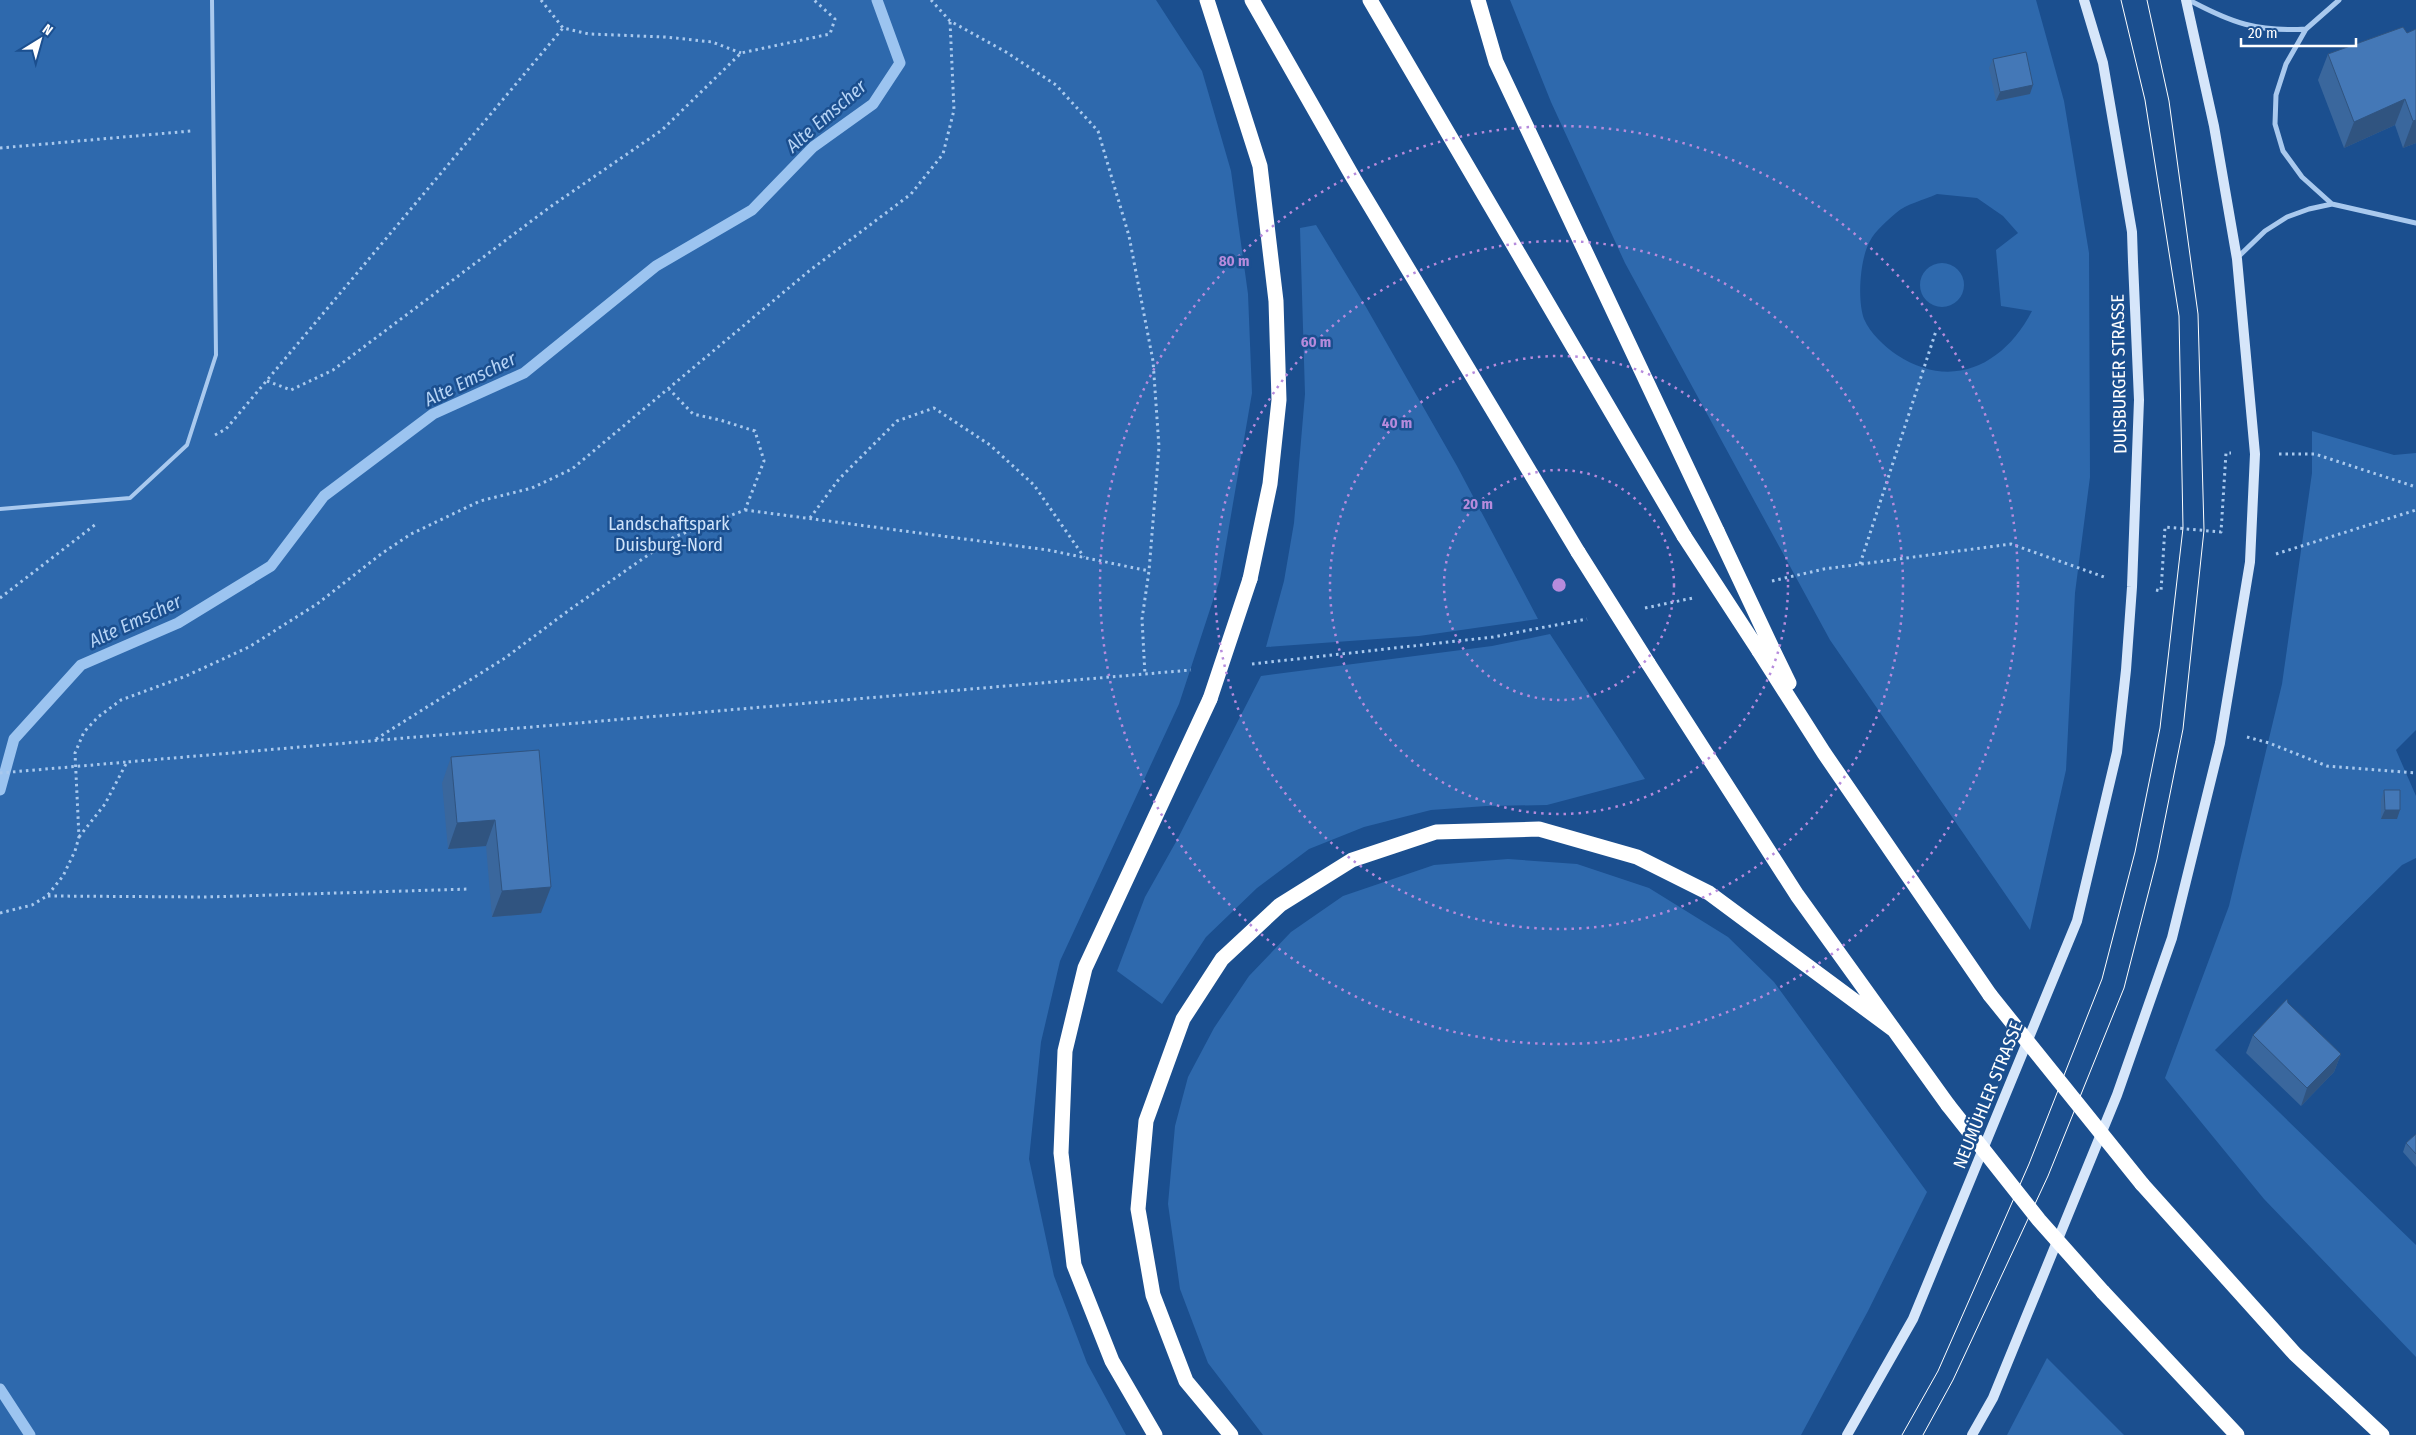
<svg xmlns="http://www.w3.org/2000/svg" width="2416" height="1435" font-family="'Fira Sans Condensed',sans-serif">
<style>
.green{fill:#2e69ad;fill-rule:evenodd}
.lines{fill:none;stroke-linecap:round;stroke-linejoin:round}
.stream{stroke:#9cc4f0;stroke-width:11}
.path{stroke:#a9c9ee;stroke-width:3;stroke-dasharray:2.5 4;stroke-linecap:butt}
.lane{stroke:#a9c9ee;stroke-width:4}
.street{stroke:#a9c9ee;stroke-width:5}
.secondary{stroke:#d6e6fa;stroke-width:10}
.highway{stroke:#fff;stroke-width:15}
.tram{stroke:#fff;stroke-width:1}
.path-bridge{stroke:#a9c9ee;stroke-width:3;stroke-dasharray:2.5 4;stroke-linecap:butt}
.highway-bridge{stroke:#fff;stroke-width:15}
.wall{fill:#3a679d}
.shaded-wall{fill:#305480}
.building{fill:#4478b7;stroke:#305480}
.ring{fill:none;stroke:#b68bdc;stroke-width:2.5;stroke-dasharray:2.5 5}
.labels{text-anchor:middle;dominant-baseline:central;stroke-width:5;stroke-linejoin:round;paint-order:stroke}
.street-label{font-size:18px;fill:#fff;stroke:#1b4f8f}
.park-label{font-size:18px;fill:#cfe3fa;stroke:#1b4f8f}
.water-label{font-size:19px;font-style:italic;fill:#b5d3f5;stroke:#1b4f8f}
.centre{fill:#b68bdc;stroke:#1b4f8f;stroke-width:2.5}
.ring-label{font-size:15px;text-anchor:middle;font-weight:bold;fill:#b68bdc;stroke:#1b4f8f;stroke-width:5;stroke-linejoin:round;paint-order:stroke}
</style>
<rect width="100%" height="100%" fill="#1b4f8f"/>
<path class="green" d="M 0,0 L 1156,0 L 1202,71 L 1231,171 L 1248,294 L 1252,393 L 1220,579 L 1179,704 L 1060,961 L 1041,1042 L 1029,1159 L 1054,1276 L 1087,1363 L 1126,1435 L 0,1435 Z
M 1510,0 L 2036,0 L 2064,101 L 2089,253 L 2090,477 L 2075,593 L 2066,770 L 2030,930 L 1830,640 L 1625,263 L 1551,102 ZM 1937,194 L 1977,198 L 2003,216 L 2018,233 L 1996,250 L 2001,306 L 2032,311 C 2004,365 1952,391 1897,355 C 1885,347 1870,333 1864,319 C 1857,300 1860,258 1870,241 C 1874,232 1888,220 1896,213 C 1906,204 1924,200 1937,194 Z
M 1316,225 L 1366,307 L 1457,466 L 1538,619 L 1419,636 L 1266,647 L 1284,581 L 1294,523 L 1305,394 L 1300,228 Z
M1920 285a22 22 0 1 1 44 0a22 22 0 1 1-44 0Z
M 2312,431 L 2394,455 L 2416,453 L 2416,730 L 2396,750 L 2416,796 L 2416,858 L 2402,865 L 2215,1050 L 2416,1245 L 2416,1357 L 2264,1199 L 2165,1078 L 2229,906 L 2282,684 L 2312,473 Z
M 1550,634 L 1645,779 L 1547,805 L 1486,806 L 1431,810 L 1364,827 L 1309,849 L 1257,888 L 1206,937 L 1162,1004 L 1117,971 L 1145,897 L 1177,840 L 1261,676 L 1492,646 Z
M 1508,859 L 1577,864 L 1649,888 L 1728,937 L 1774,982 L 1927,1192 L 1868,1311 L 1801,1435 L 1263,1435 L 1208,1363 L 1180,1289 L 1168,1204 L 1175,1126 L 1188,1077 L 1214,1028 L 1249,976 L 1291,932 L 1343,896 L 1434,865 Z
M 2047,1358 L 2124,1435 L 2007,1435 Z"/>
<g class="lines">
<path class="stream" d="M 0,790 L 14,739 L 81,665 L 178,623 L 271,566 L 324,496 L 433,414 L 524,373 L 656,266 L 752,210 L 813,147 L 873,104 L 900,63 L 877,0
M 0,1389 L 30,1435"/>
<path class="path" d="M 541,0 L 563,28 L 589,34 L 666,37 L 712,42 L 741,53
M 931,0 L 950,21 L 1006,52 L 1056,85 L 1098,131 L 1129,236 L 1153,361 L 1159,447 L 1149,571 L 1142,619 L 1145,675
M 0,148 L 191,131
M 267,381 L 291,390 L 333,370 L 550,207 L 662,130 L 741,53 L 830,34 L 835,19 L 814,0
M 215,435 L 226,429 L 563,28
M 2279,454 L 2315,454 L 2416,487
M 745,510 L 1048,550 L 1149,571
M 810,518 L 839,479 L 897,421 L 934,408 L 990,445 L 1034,485 L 1084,557
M 2276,554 L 2416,510
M 1860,564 L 1936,331
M 1772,581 L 1824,569 L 2011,544 L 2107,578
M 2156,590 L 2161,591 L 2165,527 L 2221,532 L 2226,453 L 2231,453
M 0,598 L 96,524
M 1645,608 L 1693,598
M 1252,664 L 1493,637 L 1587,619
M 2247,737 L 2269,743 L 2327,766 L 2416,773
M 376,739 L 505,658 L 572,608 L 674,537 L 745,510 L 764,461 L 755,431 L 720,420 L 693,414 L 669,389
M 79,837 L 105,804 L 127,762 L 1191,670
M 48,896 L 206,897 L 470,889
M 0,913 L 32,905 L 47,896 L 63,876 L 75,851 L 79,837 L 75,753 L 84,732 L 98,717 L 121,700 L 186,676 L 249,647 L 317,604 L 381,554 L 411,534 L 480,501 L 532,488 L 572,469 L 809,271 L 911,194 L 943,154 L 954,110 L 950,21"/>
<path class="lane" d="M 0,509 L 130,498 L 187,445 L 216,355 L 212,0"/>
<path class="street" d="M 2189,0 C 2232,23 2257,32 2306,29
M 2332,204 L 2302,177 L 2283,151 L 2275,124 L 2276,95 L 2286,64 L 2306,29 L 2339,0
M 2237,258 L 2265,231 L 2287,217 L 2309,209 L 2332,204 L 2416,223"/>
<path class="secondary" d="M 1847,1435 L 1913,1319 L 2077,921 L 2117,752 L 2126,670 L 2132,587 L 2139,400 L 2133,262 L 2132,232 L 2103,63 L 2084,0
M 1972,1435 L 1993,1398 L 2117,1095 L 2172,938 L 2220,743 L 2250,562 L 2255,454 L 2237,259 L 2214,126 L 2186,0"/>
<path class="highway" d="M 1207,0 L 1260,166 L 1276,301 L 1279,400 L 1270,484 L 1250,579
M 1252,0 L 1354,179 L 1578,552
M 1370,0 L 1684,536
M 1478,0 L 1496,62 L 1717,531
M 1772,648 L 1789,683
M 1759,651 L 1824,753 L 1990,995
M 1648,663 L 1797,895 L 1948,1105
M 2142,1184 L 2295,1354 L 2382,1435
M 2103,1292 L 2237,1435
M 1155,1435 L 1112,1361 L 1074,1265 L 1061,1153 L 1065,1051 L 1085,968 L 1210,699
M 1231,1435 L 1186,1381 L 1153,1295 L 1138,1209 L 1146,1121 L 1183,1019 L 1222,959 L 1280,905 L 1352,860 L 1436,832 L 1539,829 L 1637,857 L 1709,893 L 1894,1030"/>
<path class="tram" d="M 1902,1435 L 1938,1371 L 2029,1164 L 2102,979 L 2135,852 L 2160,728 L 2183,528 L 2179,316 L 2145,100 L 2121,0
M 1923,1435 L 1953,1380 L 2048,1176 L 2124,988 L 2157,859 L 2183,729 L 2204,530 L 2198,314 L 2169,101 L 2147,0"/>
<path class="path-bridge" d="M 0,773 L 127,762"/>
<path class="highway-bridge" d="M 1717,531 L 1772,648
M 1684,536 L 1759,651
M 1578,552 L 1648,663
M 1210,699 L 1250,579
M 1990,995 L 2142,1184
M 1948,1105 L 2039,1220 L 2103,1292"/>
</g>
<path class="wall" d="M 2416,29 L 2416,143 L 2403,148 L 2395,125 L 2344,148 L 2318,80 L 2328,54 L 2407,33 Z
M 1993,59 L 2030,94 L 1996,101 L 1989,68 Z
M 539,750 L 541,913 L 492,917 L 486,846 L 448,849 L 442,783 L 451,757 Z
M 2384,790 L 2397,819 L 2381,819 L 2381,800 Z
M 2288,1003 L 2341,1054 L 2334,1072 L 2301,1106 L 2246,1053 L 2253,1035 Z
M 2416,1134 L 2416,1167 L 2403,1152 L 2406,1143 Z"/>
<path class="shaded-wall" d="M 2033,85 L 2030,94 L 1996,101 L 2000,92 Z
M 2405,99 L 2395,125 L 2344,148 L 2354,122 Z
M 2416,120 L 2416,143 L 2403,148 L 2413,121 Z
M 2385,810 L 2400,810 L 2397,819 L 2381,819 Z
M 495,820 L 486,846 L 448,849 L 457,823 Z
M 551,887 L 541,913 L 492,917 L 502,891 Z
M 2341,1054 L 2334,1072 L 2301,1106 L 2307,1088 Z"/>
<path class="building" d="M 2403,27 L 2407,33 L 2416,29 L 2416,120 L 2413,121 L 2405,99 L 2354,122 L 2328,54 Z
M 2026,52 L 2033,85 L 2000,92 L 1993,59 Z
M 539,750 L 551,887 L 502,891 L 495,820 L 457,823 L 451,757 Z
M 2384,790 L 2400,790 L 2400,810 L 2385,810 Z
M 2287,999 L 2288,1003 L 2341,1054 L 2307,1088 L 2253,1035 Z
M 2416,1134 L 2416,1154 L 2406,1143 Z"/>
<g class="ring">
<circle cx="1559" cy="585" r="115"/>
<circle cx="1559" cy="585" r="229"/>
<circle cx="1559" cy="585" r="344"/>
<circle cx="1559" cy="585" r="459"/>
</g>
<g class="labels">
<g class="street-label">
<text transform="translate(2119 374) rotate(-91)">DUISBURGER STRASSE</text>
<text transform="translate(1988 1095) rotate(-68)">NEUMÜHLER STRASSE</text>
</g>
<g class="park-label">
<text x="669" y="524">Landschaftspark<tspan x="669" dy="21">Duisburg-Nord</tspan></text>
</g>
<g class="water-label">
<text transform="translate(826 116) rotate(-41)">Alte Emscher</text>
<text transform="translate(470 379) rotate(-26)">Alte Emscher</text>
<text transform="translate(135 621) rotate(-25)">Alte Emscher</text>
</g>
</g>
<circle cx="1559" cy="585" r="8" class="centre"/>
<g class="ring-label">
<text x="1234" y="266">80 m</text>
<text x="1316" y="347">60 m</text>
<text x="1397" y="428">40 m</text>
<text x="1478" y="509">20 m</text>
</g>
<g transform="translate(40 40) rotate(37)" stroke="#1b4f8f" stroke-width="4" paint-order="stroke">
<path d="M0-4L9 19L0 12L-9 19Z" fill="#ffffff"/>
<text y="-8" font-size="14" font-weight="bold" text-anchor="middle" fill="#ffffff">N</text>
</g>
<path d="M2241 38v8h115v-8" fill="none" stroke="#ffffff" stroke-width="2.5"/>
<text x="2248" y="38" font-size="15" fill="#ffffff" stroke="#1b4f8f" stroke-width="4" paint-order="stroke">20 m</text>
</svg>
